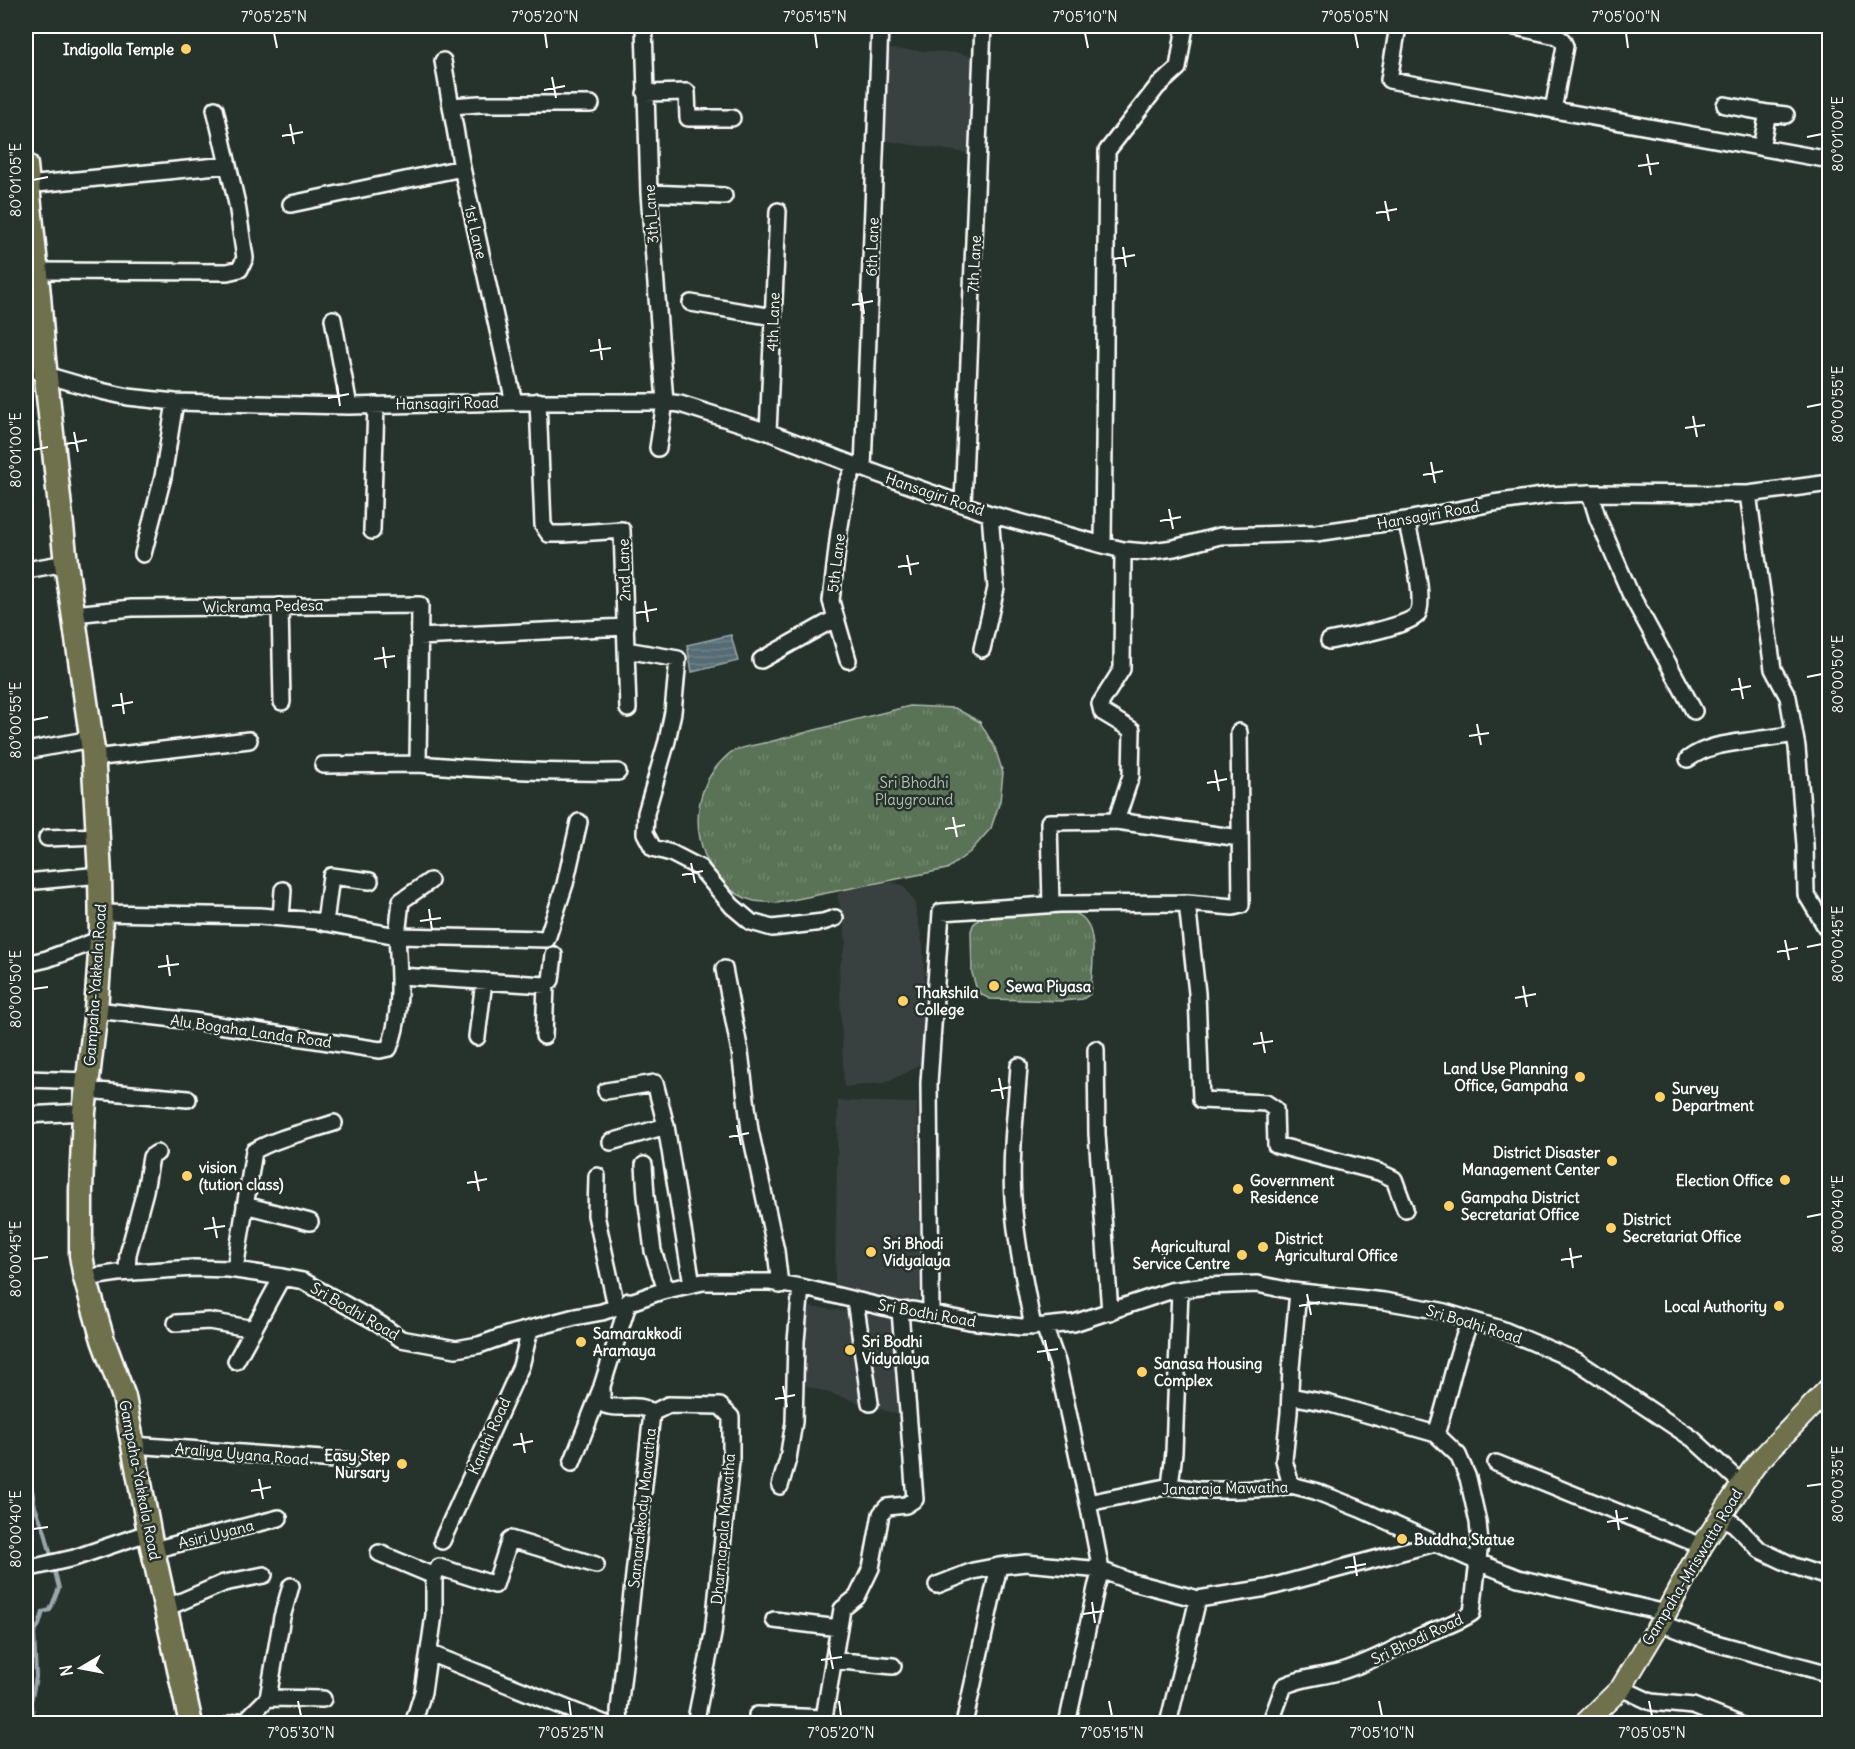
<svg xmlns="http://www.w3.org/2000/svg" width="1855" height="1749" font-family="Delius,sans-serif">
<style>
.built{fill:#37403f}
.park{fill:url(#park-tufts);stroke:#acb8ab;stroke-width:1.5}
.water{fill:url(#water-rules);stroke:#9aa7ac;stroke-width:1.5}
.lines{fill:none;stroke-linecap:round;stroke-linejoin:round}
.stream{stroke:#9aa7ac;stroke-width:4}
.minor-casing{stroke:#fff;stroke-width:20}
.major-casing{stroke:#fff;stroke-width:24}
.highway-casing{stroke:#fff;stroke-width:27}
.minor{stroke:#26332d;stroke-width:15}
.major{stroke:#6e714b;stroke-width:20}
.highway{stroke:#6e714b;stroke-width:22}
.ticks{fill:none;stroke:#fff;stroke-width:2}
.poi-dot{fill:#ffd166;stroke:#26332d;stroke-width:2}
.labels{text-anchor:middle;dominant-baseline:central;stroke-width:5;stroke-linejoin:round;paint-order:stroke}
.poi-label{font-size:15px;font-weight:bold;fill:#fff;stroke:#26332d;text-anchor:start}
.street-label{font-size:15px;fill:#fff;stroke:#26332d}
.park-label{font-size:15px;fill:#b5c0b3;stroke:#26332d}
.neatline{fill:none;stroke:#fff;stroke-width:2}
.ticks-label{font-size:15px;text-anchor:middle;fill:#fff}
</style>
<defs>
<pattern id="park-tufts" width="24" height="20" patternUnits="userSpaceOnUse" patternTransform="scale(1.5)"><rect width="24" height="20" fill="#5a7257"/><path d="M3 7l-1-3M5 7V3M7 7l1-3M15 17l-1-3M17 17v-4M19 17l1-3" fill="none" stroke="#738770"/></pattern>
<pattern id="water-rules" width="6" height="5" patternUnits="userSpaceOnUse" patternTransform="scale(1.5)"><rect width="6" height="5" fill="#566c74"/><path d="M0 2.5h6" fill="none" stroke="#6f8289"/></pattern>
</defs>
<rect width="100%" height="100%" fill="#26332d"/>
<filter id="ink" filterUnits="userSpaceOnUse"><feTurbulence type="fractalNoise" baseFrequency=".0167" numOctaves="2"/><feDisplacementMap in="SourceGraphic" scale="12" xChannelSelector="R" yChannelSelector="G"/><feConvolveMatrix kernelMatrix="1 2 1 2 8 2 1 2 1" color-interpolation-filters="sRGB"/></filter>
<g filter="url(#ink)">
<path class="built" d="M 889,49 L 960,53 L 977,58 L 974,154 L 880,140 Z
M 890,882 L 903,885 L 914,901 L 923,945 L 927,1032 L 923,1062 L 910,1071 L 884,1083 L 844,1087 L 839,969 L 846,943 L 844,923 L 837,895 L 842,891 Z
M 838,1101 L 917,1103 L 920,1263 L 919,1306 L 835,1284 Z
M 802,1306 L 898,1317 L 902,1416 L 800,1384 Z"/>
<path class="park" d="M 910,706 L 955,708 L 980,722 L 995,748 L 1003,773 L 1000,801 L 991,828 L 970,852 L 947,869 L 777,903 C 769,902 761,902 754,901 C 732,895 713,877 705,856 C 691,818 698,780 730,753 C 738,747 762,744 773,741 C 819,729 865,717 910,706 Z
M 1055,911 C 1063,912 1075,911 1082,917 C 1099,931 1092,973 1090,994 L 1083,999 L 1061,1001 L 990,999 L 982,995 L 976,987 L 972,973 L 971,931 L 973,925 L 979,919 L 986,916 Z"/>
<path class="water" d="M 731,635 L 738,661 L 692,672 L 687,645 Z"/>
<g class="lines">
<path class="stream" d="M 26,1457 L 35,1507 L 45,1532 L 52,1560
M 35,1724 L 31,1702 L 36,1677 L 34,1632 L 39,1625 L 43,1612 L 50,1610 L 59,1588 L 54,1568"/>
<defs>
<path id="minor" d="M 644,26 L 649,193 L 665,402 L 658,448
M 1398,26 L 1389,80 L 1830,160
M 1511,26 L 1556,36 L 1562,40 L 1565,46 L 1553,110
M 443,61 L 462,168 L 514,402
M 645,93 L 687,92 L 688,118 L 732,118
M 1725,105 L 1768,113 L 1761,147
M 451,106 L 479,104 L 591,104
M 1768,113 L 1786,115
M 27,185 L 227,165
M 649,193 L 724,196
M 291,204 L 462,168
M 37,271 L 227,272 L 240,269 L 245,258 L 237,204 L 215,109
M 691,303 L 773,317
M 333,319 L 349,406
M 26,365 L 46,375 L 101,391 L 128,397 L 175,402 L 349,406 L 514,402 L 665,402 L 680,404 L 768,432 L 878,474 L 990,514 L 1103,545 L 1123,550 L 1145,552 L 1174,548 L 1220,536 L 1316,533 L 1406,520 L 1493,503 L 1549,495 L 1590,493 L 1748,494 L 1830,483
M 538,401 L 543,525 L 549,534 L 564,534 L 622,530 L 628,709
M 768,432 L 778,211
M 863,468 L 880,26
M 1590,493 L 1598,519 L 1630,593 L 1694,711
M 1748,494 L 1773,669 L 1788,697 L 1797,747 L 1805,845 L 1806,894 L 1830,934
M 963,503 L 983,26
M 372,531 L 376,405
M 1103,545 L 1107,151 L 1157,87 L 1178,68 L 1185,26
M 143,554 L 163,477 L 175,402
M 26,570 L 66,563
M 280,606 L 282,702
M 74,614 L 132,608 L 420,605 L 418,764 L 323,765
M 419,637 L 626,627
M 1329,641 C 1347,637 1406,627 1417,615 C 1427,603 1410,536 1406,520
M 982,649 L 996,588 L 990,514
M 626,650 L 678,659 L 673,712 L 667,741 L 646,813 L 645,833 L 653,848 L 671,853 L 700,868 L 732,906 L 751,922 L 772,928 L 823,922 L 835,918
M 761,660 L 836,618
M 848,660 L 831,601 L 839,532 L 847,484 L 855,465
M 26,751 L 91,739
M 93,758 L 249,740
M 1688,759 C 1710,743 1736,743 1761,739 C 1772,738 1783,736 1794,734
M 418,764 C 484,770 551,773 618,772
M 1116,821 L 1240,838
M 47,838 L 98,836
M 26,882 L 100,875
M 1187,903 L 1197,993 L 1201,1100 L 1266,1103 L 1275,1109 L 1276,1145 L 1379,1172 L 1394,1179 L 1405,1209
M 1051,905 L 1049,822 L 1116,821 L 1131,776 L 1132,730 L 1102,712 L 1100,704 L 1122,669 L 1123,550
M 101,913 L 260,916 L 316,921 L 397,936 L 401,901 L 430,881
M 281,918 L 283,890
M 325,923 L 331,876 L 370,881
M 26,964 L 47,959 L 101,939
M 724,969 L 740,1052 L 750,1130 L 776,1251 L 780,1285
M 399,976 L 546,985
M 96,1010 L 192,1021 L 380,1050 L 389,1048 C 403,1014 399,972 397,936 L 547,939 L 565,884 L 579,822
M 544,1036 L 546,985 L 551,980 L 554,955
M 477,1037 L 484,981
M 1096,1049 L 1097,1134 L 1110,1312
M 1019,1066 C 1016,1110 1010,1155 1013,1199 C 1016,1242 1025,1284 1033,1327
M 26,1079 L 88,1081
M 87,1090 L 188,1099
M 606,1091 L 655,1083 L 666,1126 L 692,1284
M 26,1115 L 84,1112
M 611,1142 L 666,1126
M 644,1165 L 646,1196 L 653,1251 L 666,1290
M 597,1176 L 596,1215 L 616,1306
M 245,1205 L 310,1222
M 235,1269 L 254,1151 C 278,1137 307,1132 334,1123
M 127,1272 L 128,1254 L 145,1191 L 151,1157 L 157,1153
M 85,1278 L 118,1273 L 194,1268 L 229,1269 L 282,1277 L 303,1281 L 380,1324 L 401,1339 L 456,1349 L 479,1345 L 507,1335 L 575,1317 L 602,1312 L 662,1291 L 703,1282 L 770,1282 L 801,1287 L 900,1311 L 913,1310 L 969,1321 L 1021,1327 L 1044,1326 L 1074,1323 L 1170,1291 L 1206,1286 L 1257,1284 L 1292,1291 L 1384,1301 L 1441,1311 L 1501,1329 L 1577,1361 L 1693,1439 L 1742,1484
M 855,1300 L 870,1403
M 931,1314 L 929,1083 L 941,912 L 1060,904 L 1187,903 L 1233,907 L 1241,905 L 1239,732
M 176,1323 L 209,1321 L 254,1329
M 1044,1326 L 1057,1362 L 1088,1503 L 1170,1486 L 1200,1490 L 1235,1490 L 1276,1488 L 1291,1485 L 1315,1491 L 1360,1509 L 1473,1560 L 1518,1578 L 1666,1613
M 236,1361 L 282,1277
M 1290,1396 L 1327,1403 L 1436,1434 C 1449,1396 1454,1357 1471,1320
M 652,1413 L 668,1405 L 720,1406 L 731,1417 L 731,1461 L 713,1634 L 695,1724
M 133,1445 L 350,1461
M 572,1463 L 601,1389
M 1496,1463 L 1702,1546
M 1291,1485 L 1284,1460 L 1289,1413 L 1291,1368 L 1298,1292
M 780,1486 L 788,1459 L 794,1422 L 796,1341 L 801,1287
M 1170,1486 L 1174,1452 L 1180,1290
M 1088,1503 L 1101,1570 L 1129,1581 L 1198,1599
M 1720,1516 L 1734,1524 L 1760,1550 L 1794,1566 L 1830,1578
M 442,1541 L 521,1366 L 530,1330
M 153,1550 L 279,1518
M 379,1553 L 434,1576 L 434,1615 L 423,1692 L 413,1724
M 26,1569 L 74,1558 L 150,1532
M 434,1576 L 439,1567 L 495,1585 L 510,1539 L 596,1565
M 937,1585 L 973,1571 L 999,1566
M 166,1608 L 224,1583 L 264,1575
M 774,1620 L 839,1628
M 1660,1623 L 1708,1641 L 1830,1674
M 429,1653 L 606,1724
M 833,1660 L 893,1666
M 1621,1688 L 1651,1702 L 1693,1706 L 1739,1724
M 268,1698 L 282,1617 L 291,1586
M 757,1715 L 823,1718
M 230,1724 L 247,1719 L 268,1698 L 323,1699
M 620,1724 L 619,1710 L 652,1413 C 640,1401 620,1411 605,1405 L 602,1398 L 602,1386 L 629,1301
M 823,1724 L 842,1609 L 857,1597 L 871,1568 L 881,1514 L 887,1507 L 906,1505 L 915,1499 L 900,1311
M 964,1724 L 999,1566 L 1026,1563 L 1101,1570 L 1096,1588 L 1067,1724
M 1168,1724 L 1198,1599 L 1267,1588 L 1435,1543
M 1270,1724 L 1284,1686 C 1302,1677 1322,1677 1342,1671 C 1372,1662 1398,1646 1426,1634 C 1442,1627 1458,1623 1472,1613 L 1480,1543 L 1478,1522 L 1468,1478 L 1458,1455 L 1436,1434"/>
<path id="major" d="M 1584,1724 L 1621,1688 L 1666,1613 L 1702,1546 L 1742,1484 L 1757,1463 L 1830,1387"/>
<path id="highway" d="M 26,165 L 39,295 L 44,359 L 66,563 L 93,750 L 100,875 L 101,939 L 96,1010 L 84,1112 L 81,1191 L 81,1255 L 85,1278 L 103,1340 L 124,1397 L 150,1537 L 191,1724"/>
</defs>
<use href="#minor" class="minor-casing"/>
<use href="#major" class="major-casing"/>
<use href="#highway" class="highway-casing"/>
<use href="#minor" class="minor"/>
<use href="#major" class="major"/>
<use href="#highway" class="highway"/>
</g>
</g>
<path class="ticks" d="M 274,33 L 277,48M 545,33 L 547,48M 815,33 L 817,48M 1085,33 L 1088,48M 1355,33 L 1358,48M 1626,33 L 1628,48M 552,77 L 556,98M 544,90 L 565,86M 290,124 L 294,144M 282,136 L 303,132M 1807,137 L 1822,134M 1647,154 L 1651,175M 1638,166 L 1659,163M 33,180 L 48,177M 1385,201 L 1389,221M 1376,213 L 1397,209M 1123,247 L 1126,267M 1114,259 L 1135,255M 861,293 L 864,314M 852,305 L 873,301M 599,339 L 602,360M 590,351 L 611,348M 337,385 L 340,406M 328,398 L 349,394M 1807,407 L 1822,404M 1693,416 L 1697,437M 1685,428 L 1705,425M 74,432 L 78,452M 66,444 L 87,440M 33,450 L 48,447M 1431,462 L 1435,483M 1423,475 L 1443,471M 1169,509 L 1173,529M 1160,521 L 1181,517M 907,555 L 911,575M 898,567 L 919,563M 645,601 L 648,622M 636,613 L 657,609M 383,647 L 386,668M 374,659 L 395,656M 1807,677 L 1822,674M 1739,678 L 1743,699M 1731,690 L 1751,686M 121,693 L 124,714M 112,706 L 133,702M 33,720 L 48,717M 1477,724 L 1481,745M 1469,736 L 1489,733M 1215,770 L 1219,791M 1207,783 L 1227,779M 953,817 L 957,837M 945,829 L 965,825M 691,863 L 695,883M 682,875 L 703,871M 429,909 L 432,930M 420,921 L 441,918M 1785,940 L 1789,960M 1807,947 L 1822,944M 1777,952 L 1798,948M 167,955 L 170,976M 158,967 L 179,964M 1523,986 L 1527,1007M 33,989 L 48,987M 1515,998 L 1536,994M 1261,1032 L 1265,1053M 1253,1044 L 1273,1041M 999,1078 L 1003,1099M 991,1091 L 1011,1087M 737,1125 L 741,1145M 729,1137 L 749,1133M 475,1171 L 479,1191M 467,1183 L 487,1179M 213,1217 L 217,1238M 1807,1217 L 1822,1214M 204,1229 L 225,1226M 1570,1248 L 1573,1268M 33,1259 L 48,1257M 1561,1260 L 1582,1256M 1307,1294 L 1311,1315M 1299,1306 L 1320,1302M 1045,1340 L 1049,1361M 1037,1352 L 1058,1349M 783,1386 L 787,1407M 775,1399 L 795,1395M 521,1433 L 525,1453M 513,1445 L 533,1441M 259,1479 L 263,1499M 1807,1486 L 1822,1484M 251,1491 L 271,1487M 1616,1510 L 1619,1530M 1607,1522 L 1628,1518M 33,1529 L 48,1527M 1354,1556 L 1357,1576M 1345,1568 L 1366,1564M 1092,1602 L 1095,1623M 1083,1614 L 1104,1611M 829,1648 L 833,1669M 821,1660 L 842,1657M 298,1701 L 301,1716M 569,1701 L 571,1716M 839,1701 L 841,1716M 1109,1701 L 1112,1716M 1379,1701 L 1382,1716M 1649,1701 L 1652,1716"/>
<g class="poi-dot">
<circle cx="186" cy="49" r="6"/>
<circle cx="994" cy="986" r="6"/>
<circle cx="903" cy="1001" r="6"/>
<circle cx="1580" cy="1077" r="6"/>
<circle cx="1660" cy="1097" r="6"/>
<circle cx="1612" cy="1161" r="6"/>
<circle cx="187" cy="1176" r="6"/>
<circle cx="1785" cy="1180" r="6"/>
<circle cx="1238" cy="1189" r="6"/>
<circle cx="1449" cy="1206" r="6"/>
<circle cx="1611" cy="1228" r="6"/>
<circle cx="1263" cy="1247" r="6"/>
<circle cx="871" cy="1252" r="6"/>
<circle cx="1242" cy="1255" r="6"/>
<circle cx="1779" cy="1306" r="6"/>
<circle cx="581" cy="1342" r="6"/>
<circle cx="850" cy="1350" r="6"/>
<circle cx="1142" cy="1372" r="6"/>
<circle cx="402" cy="1464" r="6"/>
<circle cx="1402" cy="1539" r="6"/>
</g>
<g class="labels">
<g class="poi-label">
<text x="174" y="49" text-anchor="end">Indigolla Temple</text>
<text x="1006" y="986">Sewa Piyasa</text>
<text x="915" y="992">Thakshila<tspan x="915" dy="17">College</tspan></text>
<text x="1568" y="1068" text-anchor="end">Land Use Planning<tspan x="1568" dy="17">Office, Gampaha</tspan></text>
<text x="1672" y="1088">Survey<tspan x="1672" dy="17">Department</tspan></text>
<text x="1600" y="1152" text-anchor="end">District Disaster<tspan x="1600" dy="17">Management Center</tspan></text>
<text x="199" y="1167">vision<tspan x="199" dy="17">(tution class)</tspan></text>
<text x="1250" y="1180">Government<tspan x="1250" dy="17">Residence</tspan></text>
<text x="1773" y="1180" text-anchor="end">Election Office</text>
<text x="1461" y="1197">Gampaha District<tspan x="1461" dy="17">Secretariat Office</tspan></text>
<text x="1623" y="1219">District<tspan x="1623" dy="17">Secretariat Office</tspan></text>
<text x="1275" y="1238">District<tspan x="1275" dy="17">Agricultural Office</tspan></text>
<text x="883" y="1243">Sri Bhodi<tspan x="883" dy="17">Vidyalaya</tspan></text>
<text x="1230" y="1246" text-anchor="end">Agricultural<tspan x="1230" dy="17">Service Centre</tspan></text>
<text x="1767" y="1306" text-anchor="end">Local Authority</text>
<text x="593" y="1333">Samarakkodi<tspan x="593" dy="17">Aramaya</tspan></text>
<text x="862" y="1341">Sri Bodhi<tspan x="862" dy="17">Vidyalaya</tspan></text>
<text x="1154" y="1363">Sanasa Housing<tspan x="1154" dy="17">Complex</tspan></text>
<text x="390" y="1455" text-anchor="end">Easy Step<tspan x="390" dy="17">Nursary</tspan></text>
<text x="1414" y="1539">Buddha Statue</text>
</g>
<g class="street-label">
<text transform="translate(651 214) rotate(-94)">3th Lane</text>
<text transform="translate(476 232) rotate(77)">1st Lane</text>
<text transform="translate(872 247) rotate(-88)">6th Lane</text>
<text transform="translate(974 264) rotate(-87)">7th Lane</text>
<text transform="translate(773 322) rotate(-88)">4th Lane</text>
<text transform="translate(447 403) rotate(-1)">Hansagiri Road</text>
<text transform="translate(935 494) rotate(19)">Hansagiri Road</text>
<text transform="translate(1428 515) rotate(-10)">Hansagiri Road</text>
<text transform="translate(836 563) rotate(-83)">5th Lane</text>
<text transform="translate(624 570) rotate(-92)">2nd Lane</text>
<text transform="translate(263 606) rotate(-1)">Wickrama Pedesa</text>
<text transform="translate(95 985) rotate(-86)">Gampaha-Yakkala Road</text>
<text transform="translate(251 1031) rotate(8)">Alu Bogaha Landa Road</text>
<text transform="translate(355 1311) rotate(30)">Sri Bodhi Road</text>
<text transform="translate(927 1313) rotate(10)">Sri Bodhi Road</text>
<text transform="translate(1474 1324) rotate(17)">Sri Bodhi Road</text>
<text transform="translate(489 1436) rotate(-66)">Kanthi Road</text>
<text transform="translate(242 1454) rotate(5)">Araliya Uyana Road</text>
<text transform="translate(140 1480) rotate(79)">Gampaha-Yakkala Road</text>
<text transform="translate(1225 1488) rotate(-1)">Janaraja Mawatha</text>
<text transform="translate(642 1508) rotate(-84)">Samarakkody Mawatha</text>
<text transform="translate(723 1529) rotate(-85)">Dharmapala Mawatha</text>
<text transform="translate(216 1534) rotate(-14)">Asiri Uyana</text>
<text transform="translate(1692 1567) rotate(-59)">Gampaha-Mriswatta Road</text>
<text transform="translate(1417 1639) rotate(-25)">Sri Bhodi Road</text>
</g>
<g class="park-label">
<text x="914" y="782">Sri Bhodhi<tspan x="914" dy="17">Playground</tspan></text>
</g>
</g>
<rect width="1855" height="1749" fill="none" stroke="#26332d" stroke-width="66"/>
<g transform="translate(81 1668) rotate(260)" stroke="#26332d" stroke-width="4.5" paint-order="stroke">
<path d="M0-4.5L10 22L0 15L-10 22Z" fill="#ffffff"/>
<text y="-9" font-size="16" font-weight="bold" text-anchor="middle" fill="#ffffff">N</text>
</g>
<rect x="33" y="33" width="1789" height="1683" class="neatline"/>
<g class="ticks-label">
<text x="274" y="22">7°05'25"N</text>
<text x="545" y="22">7°05'20"N</text>
<text x="815" y="22">7°05'15"N</text>
<text x="1085" y="22">7°05'10"N</text>
<text x="1355" y="22">7°05'05"N</text>
<text x="1626" y="22">7°05'00"N</text>
<text transform="translate(1838 134) rotate(-90)" y="5">80°01'00"E</text>
<text transform="translate(16 180) rotate(-90)" y="5">80°01'05"E</text>
<text transform="translate(1838 404) rotate(-90)" y="5">80°00'55"E</text>
<text transform="translate(16 450) rotate(-90)" y="5">80°01'00"E</text>
<text transform="translate(1838 674) rotate(-90)" y="5">80°00'50"E</text>
<text transform="translate(16 720) rotate(-90)" y="5">80°00'55"E</text>
<text transform="translate(1838 944) rotate(-90)" y="5">80°00'45"E</text>
<text transform="translate(16 989) rotate(-90)" y="5">80°00'50"E</text>
<text transform="translate(1838 1214) rotate(-90)" y="5">80°00'40"E</text>
<text transform="translate(16 1259) rotate(-90)" y="5">80°00'45"E</text>
<text transform="translate(1838 1484) rotate(-90)" y="5">80°00'35"E</text>
<text transform="translate(16 1529) rotate(-90)" y="5">80°00'40"E</text>
<text x="301" y="1738">7°05'30"N</text>
<text x="571" y="1738">7°05'25"N</text>
<text x="841" y="1738">7°05'20"N</text>
<text x="1112" y="1738">7°05'15"N</text>
<text x="1382" y="1738">7°05'10"N</text>
<text x="1652" y="1738">7°05'05"N</text>
</g>
</svg>
